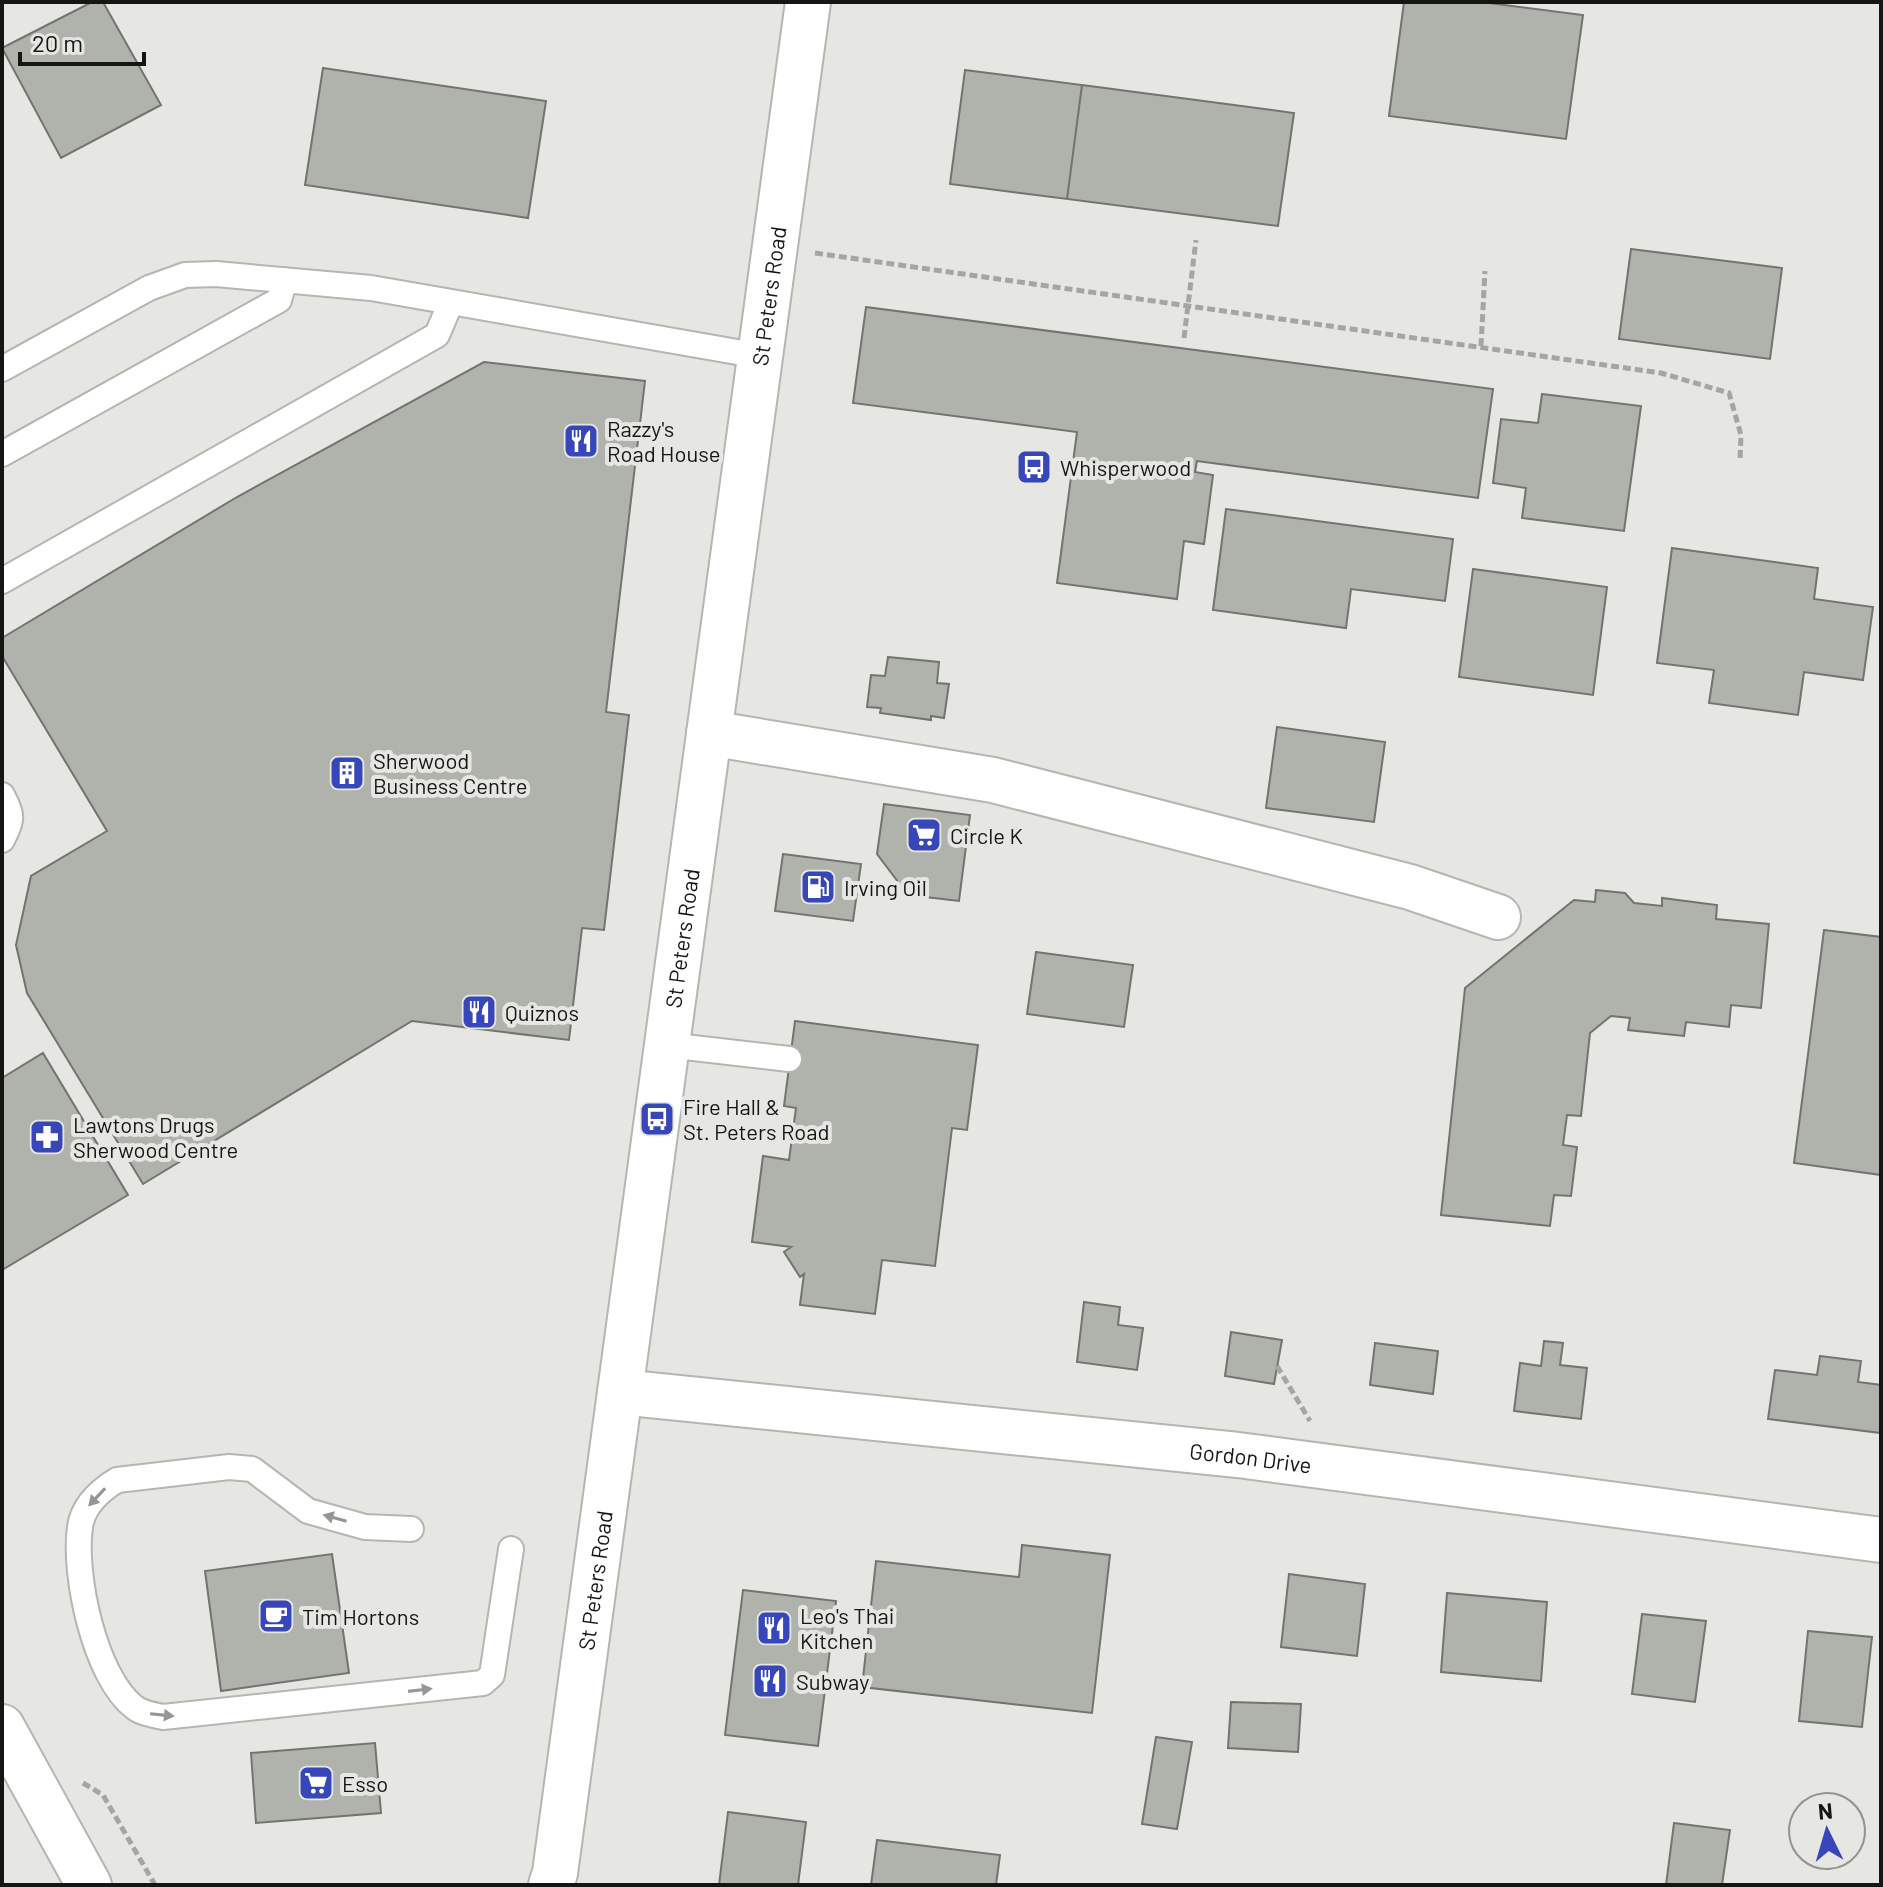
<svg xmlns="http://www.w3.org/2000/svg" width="1883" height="1887" font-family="Barlow,sans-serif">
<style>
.building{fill:#b0b2ac;stroke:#72746f;stroke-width:2}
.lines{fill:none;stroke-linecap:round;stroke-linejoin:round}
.service-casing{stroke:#b4b6b1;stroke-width:28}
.minor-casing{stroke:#b4b6b1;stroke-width:48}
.secondary-casing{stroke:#b4b6b1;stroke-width:48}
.primary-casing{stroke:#b4b6b1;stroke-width:48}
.path{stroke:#a5a6a2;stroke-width:5;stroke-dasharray:8 4;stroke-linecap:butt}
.service{stroke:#fff;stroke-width:24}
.minor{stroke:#fff;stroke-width:44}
.secondary{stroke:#fff;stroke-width:44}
.primary{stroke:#fff;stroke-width:44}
.oneway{fill:#969695}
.labels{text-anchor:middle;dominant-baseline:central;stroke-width:8;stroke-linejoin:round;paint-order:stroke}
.street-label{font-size:22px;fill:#151614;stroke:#e6e7e2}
.poi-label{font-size:22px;fill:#151614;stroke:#e6e7e2;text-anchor:start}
</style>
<rect width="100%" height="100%" fill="#e6e7e2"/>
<path class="building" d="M 92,2 L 103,2 L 161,105 L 61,158 L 2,48 Z
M 1404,2 L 1481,2 L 1583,15 L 1566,139 L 1389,116 Z
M 323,68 L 546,101 L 528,218 L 305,185 Z
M 965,70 L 1082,85 L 1067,199 L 950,184 Z
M 1082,85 L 1294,113 L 1278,226 L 1067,199 Z
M 1631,249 L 1782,268 L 1770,359 L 1619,339 Z
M 866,307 L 1493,389 L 1478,498 L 1197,461 L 1195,472 L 1213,475 L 1204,544 L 1184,541 L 1177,599 L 1057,583 L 1077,432 L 853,403 Z
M 484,362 L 645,381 L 606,712 L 629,715 L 604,930 L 582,928 L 569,1040 L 412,1021 L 143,1184 L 27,993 L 16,945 L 31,876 L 107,831 L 2,656 L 2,638 L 237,497 Z
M 1542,394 L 1641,406 L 1624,531 L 1522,518 L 1526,488 L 1493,483 L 1501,419 L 1538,423 Z
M 1226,509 L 1453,539 L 1445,601 L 1351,589 L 1346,628 L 1213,610 Z
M 1672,548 L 1818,568 L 1814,599 L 1873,607 L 1863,680 L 1804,672 L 1798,715 L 1709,703 L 1714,670 L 1657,663 Z
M 1473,569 L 1607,587 L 1593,695 L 1459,677 Z
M 888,657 L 939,662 L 937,683 L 949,684 L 944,718 L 931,716 L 931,720 L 880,713 L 881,708 L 867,707 L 871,675 L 885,676 Z
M 1277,727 L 1385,742 L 1374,822 L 1266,808 Z
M 884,804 L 970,815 L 959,901 L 908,895 L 877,854 Z
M 783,854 L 861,864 L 853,921 L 775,911 Z
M 1596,890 L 1625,893 L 1634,903 L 1662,906 L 1662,898 L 1717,905 L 1716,919 L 1769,924 L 1761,1008 L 1731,1005 L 1729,1027 L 1686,1022 L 1684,1036 L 1628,1030 L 1630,1018 L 1611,1016 L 1590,1033 L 1581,1116 L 1567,1115 L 1563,1145 L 1577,1147 L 1571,1196 L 1554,1195 L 1550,1226 L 1441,1215 L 1465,988 L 1574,900 L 1595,902 Z
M 1824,930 L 1881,937 L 1881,1175 L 1794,1163 Z
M 1036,952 L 1133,965 L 1124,1027 L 1027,1014 Z
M 795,1021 L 978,1045 L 967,1130 L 952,1128 L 935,1266 L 882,1260 L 875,1314 L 800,1305 L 804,1274 L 800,1277 L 784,1252 L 791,1247 L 752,1242 L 763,1156 L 789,1160 L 796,1108 L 784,1106 Z
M 43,1053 L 128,1195 L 2,1270 L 2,1078 Z
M 1084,1302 L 1120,1307 L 1118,1325 L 1143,1328 L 1137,1370 L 1077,1362 Z
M 1231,1332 L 1282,1340 L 1274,1384 L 1225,1376 Z
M 1544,1341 L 1563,1343 L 1560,1365 L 1587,1368 L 1581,1419 L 1514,1411 L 1520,1363 L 1541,1366 Z
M 1375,1343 L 1438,1351 L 1433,1394 L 1370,1385 Z
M 1820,1356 L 1861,1361 L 1858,1382 L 1881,1385 L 1881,1433 L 1768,1419 L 1775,1370 L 1817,1375 Z
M 1022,1545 L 1110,1555 L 1092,1713 L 862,1687 L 876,1561 L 1019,1577 Z
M 332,1554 L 349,1673 L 221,1691 L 205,1571 Z
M 1289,1574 L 1365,1584 L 1357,1656 L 1281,1647 Z
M 743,1590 L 836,1601 L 818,1746 L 725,1735 Z
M 1447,1593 L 1547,1602 L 1541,1681 L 1441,1672 Z
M 1642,1614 L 1706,1621 L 1695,1702 L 1632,1694 Z
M 1808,1631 L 1872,1637 L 1862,1727 L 1799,1721 Z
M 1231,1702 L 1301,1704 L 1298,1752 L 1228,1748 Z
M 1156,1737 L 1192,1742 L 1177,1829 L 1142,1824 Z
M 375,1743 L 381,1813 L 256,1823 L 251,1753 Z
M 728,1812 L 806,1822 L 798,1885 L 719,1885 Z
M 1674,1823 L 1730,1830 L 1722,1885 L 1666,1885 Z
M 877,1840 L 1000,1855 L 996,1885 L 871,1885 Z"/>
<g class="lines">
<defs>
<path id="service" d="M 2,369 L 149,288 L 185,275 L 216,274 L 371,288 L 760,356
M 2,454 L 279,300 L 285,280
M 2,581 L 437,335 L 451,302
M 2,795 C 13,815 13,820 2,840
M 667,1045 L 789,1059
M 411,1529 L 365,1527 L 308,1511 L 252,1469 L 229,1467 L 117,1480 C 99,1491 83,1506 80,1527 C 73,1575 95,1677 134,1707 C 141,1713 153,1715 163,1717 L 483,1683 L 492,1675 L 511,1549"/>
<g id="minor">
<path d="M 709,733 L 993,780 L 1410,887 L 1498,917"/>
<path id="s1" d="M 620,1392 L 1238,1455 L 1881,1540"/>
</g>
<path id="secondary" d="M 2,1727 L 89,1885"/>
<g id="primary">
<path id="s2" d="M 551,1885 L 555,1873 L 808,2"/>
</g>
</defs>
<use href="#service" class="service-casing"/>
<use href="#minor" class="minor-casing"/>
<use href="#secondary" class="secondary-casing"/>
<use href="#primary" class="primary-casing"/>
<path class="path" d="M 815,253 L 1661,373 L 1729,393 L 1741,435 L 1740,461
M 1184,338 L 1196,240
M 1481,346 L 1485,271
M 1277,1366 L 1310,1421
M 83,1783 L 103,1795 L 155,1885"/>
<use href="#service" class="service"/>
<use href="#minor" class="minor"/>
<use href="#secondary" class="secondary"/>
<use href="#primary" class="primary"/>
</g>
<defs><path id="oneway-solid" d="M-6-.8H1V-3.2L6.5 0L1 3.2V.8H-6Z" transform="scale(2)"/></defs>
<g class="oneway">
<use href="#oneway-solid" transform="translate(97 1497) rotate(133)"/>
<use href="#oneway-solid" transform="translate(335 1518) rotate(-164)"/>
<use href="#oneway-solid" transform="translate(420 1690) rotate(-7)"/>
<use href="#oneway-solid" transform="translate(162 1715) rotate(6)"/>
</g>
<defs>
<symbol id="restaurant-square" viewBox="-11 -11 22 22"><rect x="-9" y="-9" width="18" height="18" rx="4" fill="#3746b9" stroke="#e6e7e2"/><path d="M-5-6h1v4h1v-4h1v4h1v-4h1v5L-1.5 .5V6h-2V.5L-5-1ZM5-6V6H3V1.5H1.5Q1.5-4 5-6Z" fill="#fff"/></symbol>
<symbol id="bus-square" viewBox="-11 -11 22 22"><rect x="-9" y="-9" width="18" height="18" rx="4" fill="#3746b9" stroke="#e6e7e2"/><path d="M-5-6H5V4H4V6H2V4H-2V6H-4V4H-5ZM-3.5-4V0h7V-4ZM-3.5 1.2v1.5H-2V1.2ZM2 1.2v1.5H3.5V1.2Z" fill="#fff"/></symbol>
<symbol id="building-square" viewBox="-11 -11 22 22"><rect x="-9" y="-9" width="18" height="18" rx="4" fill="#3746b9" stroke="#e6e7e2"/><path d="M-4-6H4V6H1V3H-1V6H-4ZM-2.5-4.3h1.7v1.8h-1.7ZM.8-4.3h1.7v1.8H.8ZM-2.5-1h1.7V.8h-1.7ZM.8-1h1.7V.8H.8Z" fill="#fff"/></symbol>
<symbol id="supermarket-square" viewBox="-11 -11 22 22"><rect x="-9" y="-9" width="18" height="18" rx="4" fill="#3746b9" stroke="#e6e7e2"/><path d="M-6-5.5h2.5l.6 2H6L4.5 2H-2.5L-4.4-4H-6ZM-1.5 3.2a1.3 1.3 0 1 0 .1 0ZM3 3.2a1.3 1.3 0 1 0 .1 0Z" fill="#fff"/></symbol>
<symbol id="fuel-square" viewBox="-11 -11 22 22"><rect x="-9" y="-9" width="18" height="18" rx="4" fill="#3746b9" stroke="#e6e7e2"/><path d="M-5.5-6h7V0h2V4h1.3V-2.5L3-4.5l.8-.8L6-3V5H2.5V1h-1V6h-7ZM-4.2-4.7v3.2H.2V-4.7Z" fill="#fff"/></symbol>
<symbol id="pharmacy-square" viewBox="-11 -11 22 22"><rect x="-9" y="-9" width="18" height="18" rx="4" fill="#3746b9" stroke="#e6e7e2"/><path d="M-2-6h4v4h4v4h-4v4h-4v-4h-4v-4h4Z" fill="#fff"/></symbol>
<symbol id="cafe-square" viewBox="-11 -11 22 22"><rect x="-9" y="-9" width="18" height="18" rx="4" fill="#3746b9" stroke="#e6e7e2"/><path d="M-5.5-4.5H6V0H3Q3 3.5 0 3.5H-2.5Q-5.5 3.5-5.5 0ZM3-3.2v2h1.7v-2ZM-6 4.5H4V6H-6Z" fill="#fff"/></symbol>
</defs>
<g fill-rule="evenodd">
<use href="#restaurant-square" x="561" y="421" width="40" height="40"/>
<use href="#bus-square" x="1014" y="447" width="40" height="40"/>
<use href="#building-square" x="327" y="753" width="40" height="40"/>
<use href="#supermarket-square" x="904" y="815" width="40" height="40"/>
<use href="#fuel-square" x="798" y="867" width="40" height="40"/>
<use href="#restaurant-square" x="459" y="992" width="40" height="40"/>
<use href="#bus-square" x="637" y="1099" width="40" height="40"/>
<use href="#pharmacy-square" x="27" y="1117" width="40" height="40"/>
<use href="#cafe-square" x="256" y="1596" width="40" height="40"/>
<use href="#restaurant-square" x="754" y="1608" width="40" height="40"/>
<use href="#restaurant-square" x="750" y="1661" width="40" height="40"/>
<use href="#supermarket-square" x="296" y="1763" width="40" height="40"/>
</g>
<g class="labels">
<g class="street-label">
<text stroke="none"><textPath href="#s2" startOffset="1604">St Peters Road</textPath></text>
<text stroke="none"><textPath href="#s2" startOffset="956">St Peters Road</textPath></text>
<text stroke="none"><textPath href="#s1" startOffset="634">Gordon Drive</textPath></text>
<text stroke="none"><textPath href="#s2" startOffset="308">St Peters Road</textPath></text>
</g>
<g class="poi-label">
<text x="607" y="428">Razzy's<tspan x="607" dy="25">Road House</tspan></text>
<text x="1060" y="467">Whisperwood</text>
<text x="373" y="760">Sherwood<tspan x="373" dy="25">Business Centre</tspan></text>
<text x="950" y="835">Circle K</text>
<text x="844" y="887">Irving Oil</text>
<text x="505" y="1012">Quiznos</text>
<text x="683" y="1106">Fire Hall &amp;<tspan x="683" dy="25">St. Peters Road</tspan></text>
<text x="73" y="1124">Lawtons Drugs<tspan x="73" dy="25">Sherwood Centre</tspan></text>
<text x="800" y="1615">Leo's Thai<tspan x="800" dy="25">Kitchen</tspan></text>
<text x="302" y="1616">Tim Hortons</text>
<text x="796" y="1681">Subway</text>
<text x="342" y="1783">Esso</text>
</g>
</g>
<rect width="1883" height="1887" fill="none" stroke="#151614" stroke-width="8"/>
<g transform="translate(1827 1831) rotate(355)"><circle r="38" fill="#e6e7e2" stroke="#929390" stroke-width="2"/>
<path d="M0-6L14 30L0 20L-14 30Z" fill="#3746b9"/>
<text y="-12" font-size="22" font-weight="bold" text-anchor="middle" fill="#151614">N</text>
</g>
<path d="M20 52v12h124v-12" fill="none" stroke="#151614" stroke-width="4"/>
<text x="32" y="52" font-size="24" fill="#151614" stroke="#e6e7e2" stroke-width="6" paint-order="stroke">20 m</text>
</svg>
